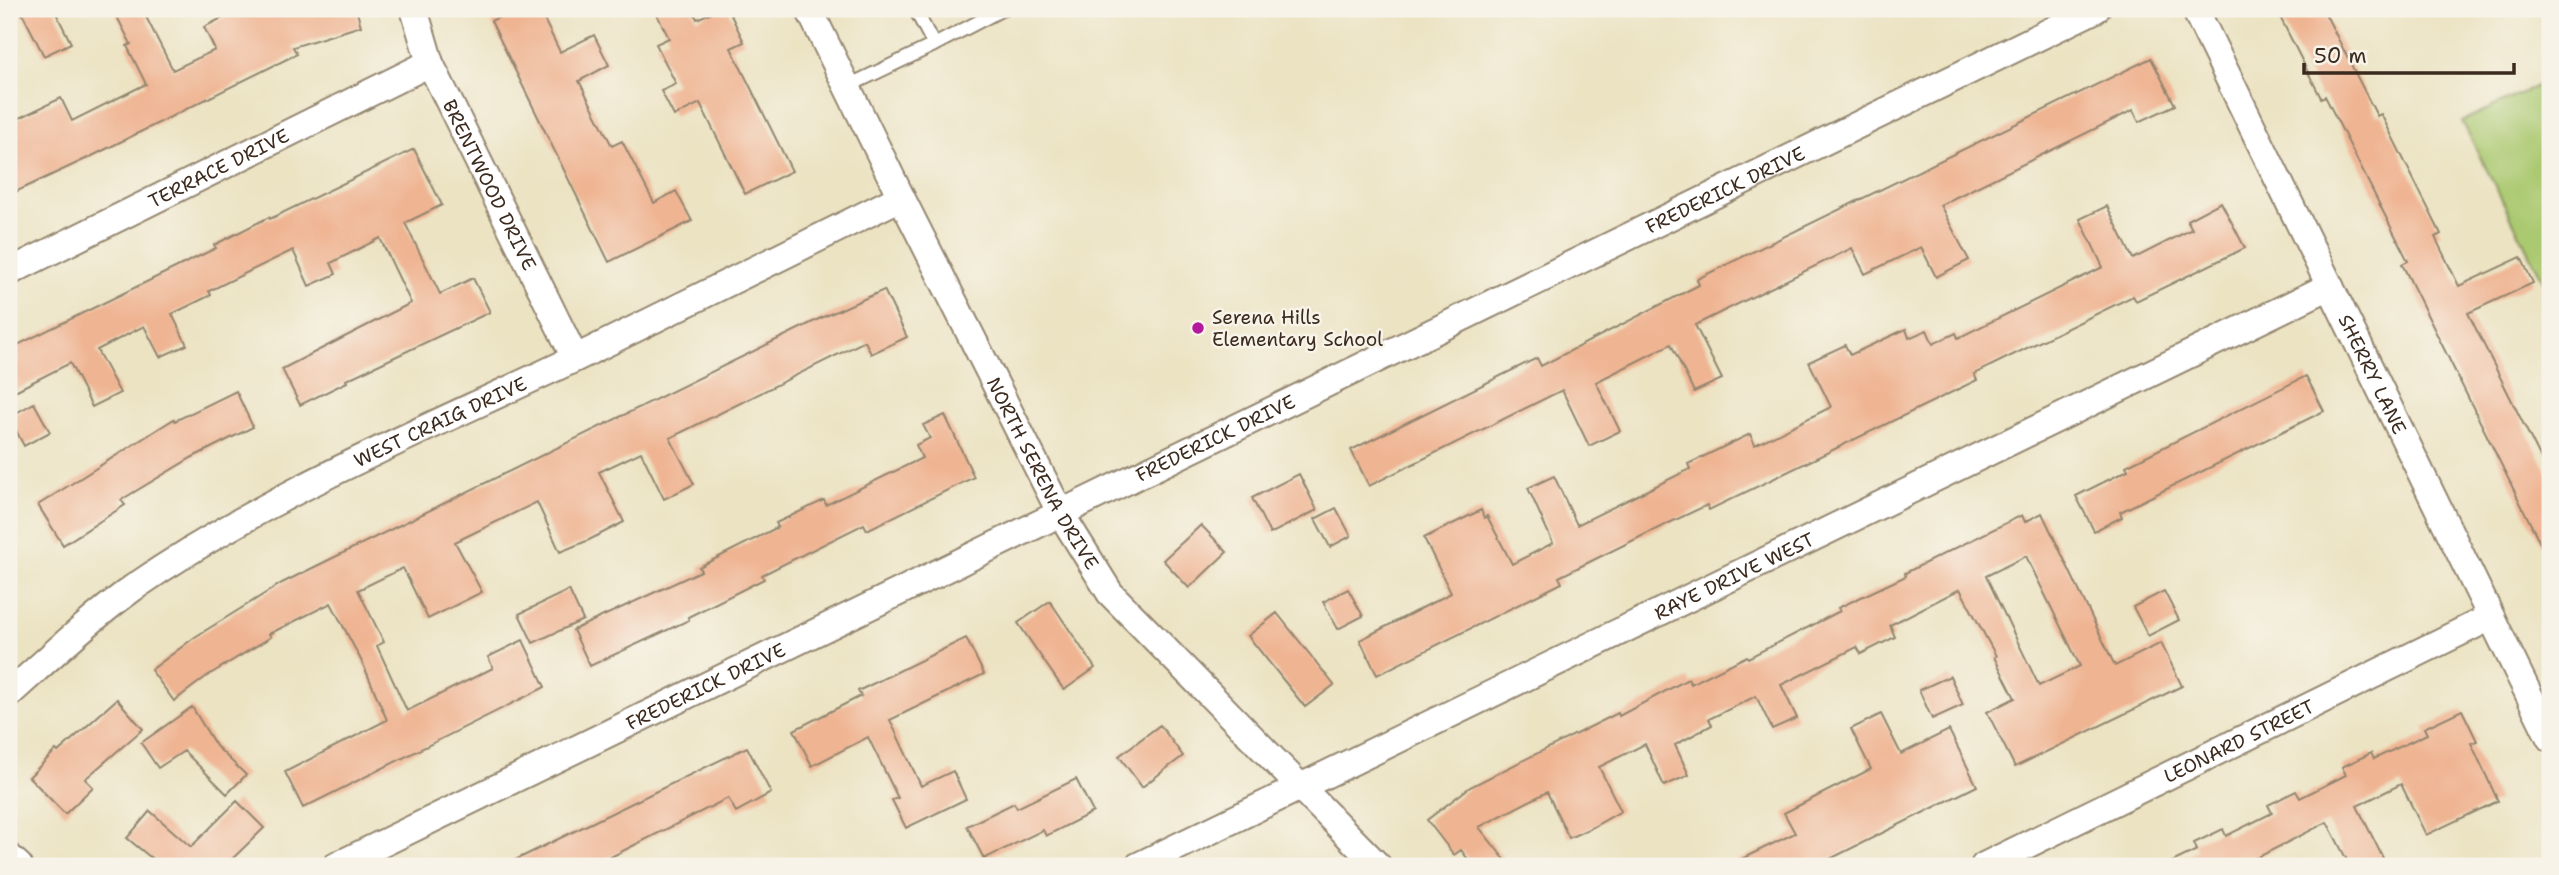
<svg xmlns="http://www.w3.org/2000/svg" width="2559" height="875" font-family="'Shantell Sans',sans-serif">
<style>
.green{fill:#abc971;stroke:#737a48;stroke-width:2}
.building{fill:#efb492;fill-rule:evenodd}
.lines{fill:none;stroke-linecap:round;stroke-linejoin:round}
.service-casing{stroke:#948670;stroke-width:16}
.minor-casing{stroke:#948670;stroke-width:30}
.service{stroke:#fff;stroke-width:12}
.minor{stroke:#fff;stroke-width:26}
.poi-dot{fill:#b5179e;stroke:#f7f3e8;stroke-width:2.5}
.labels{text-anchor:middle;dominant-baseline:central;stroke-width:5;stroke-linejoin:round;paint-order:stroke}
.street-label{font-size:19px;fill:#3b2a1e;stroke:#f7f3e8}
.poi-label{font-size:19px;fill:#3b2a1e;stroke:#f7f3e8;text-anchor:start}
</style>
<rect width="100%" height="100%" fill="#f7f3e8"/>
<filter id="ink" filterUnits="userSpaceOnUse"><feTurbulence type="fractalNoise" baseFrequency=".0143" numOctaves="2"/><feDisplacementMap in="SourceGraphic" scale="14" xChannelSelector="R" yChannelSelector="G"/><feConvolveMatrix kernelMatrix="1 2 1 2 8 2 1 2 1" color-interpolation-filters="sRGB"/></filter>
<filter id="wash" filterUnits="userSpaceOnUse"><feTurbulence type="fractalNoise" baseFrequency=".00686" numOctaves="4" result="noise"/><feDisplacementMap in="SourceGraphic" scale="28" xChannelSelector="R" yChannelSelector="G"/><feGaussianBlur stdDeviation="1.57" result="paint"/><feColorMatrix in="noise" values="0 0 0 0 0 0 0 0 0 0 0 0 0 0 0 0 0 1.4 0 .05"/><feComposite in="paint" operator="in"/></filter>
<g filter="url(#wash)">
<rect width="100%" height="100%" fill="#ece3c3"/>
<path class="green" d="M 2550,80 L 2550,294 L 2462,121 Z"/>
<g id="blocks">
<path class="building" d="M 20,9 L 54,9 L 71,43 L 44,56 Z
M 113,9 L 142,9 L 173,70 L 215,50 L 204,27 L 240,9 L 356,9 L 361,26 L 293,47 L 297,54 L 90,157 L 9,195 L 9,123 L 61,98 L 72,121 L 146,84 L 127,46 L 131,44 Z
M 515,9 L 539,9 L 560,52 L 594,35 L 609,65 L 579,81 L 612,146 L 622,141 L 654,203 L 676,191 L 692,221 L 609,262 L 491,21 Z
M 654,9 L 692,9 L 697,19 L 719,9 L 728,9 L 744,42 L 731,48 L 792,171 L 745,194 L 700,103 L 674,116 L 661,91 L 676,84 L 656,44 L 669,38 Z
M 2276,9 L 2323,9 L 2377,116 L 2381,114 L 2441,234 L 2435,237 L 2459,286 L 2521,257 L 2533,283 L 2468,313 L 2550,477 L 2550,563 L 2402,264 L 2408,261 L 2325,96 L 2321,98 Z
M 2151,58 L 2175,105 L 2139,122 L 2133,110 L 1940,205 L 1969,260 L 1936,277 L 1921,247 L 1865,274 L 1852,248 L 1695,325 L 1722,379 L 1694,392 L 1671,344 L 1596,382 L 1620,431 L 1589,446 L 1562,390 L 1369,486 L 1351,450 L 1537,358 L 1541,366 L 1699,285 L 1697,279 Z
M 414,149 L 442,205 L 405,223 L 440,294 L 473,278 L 490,312 L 346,380 L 347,382 L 300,405 L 282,369 L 411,303 L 380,238 L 331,263 L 336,274 L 309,286 L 293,250 L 209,291 L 211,295 L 172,314 L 187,345 L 160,357 L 144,326 L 97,350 L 120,393 L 92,407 L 70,363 L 9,394 L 9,349 L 216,248 L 214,245 L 269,217 L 270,219 Z
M 2221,202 L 2245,248 L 2136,301 L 2133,296 L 1974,374 L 1977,380 L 1709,510 L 1707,505 L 1650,532 L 1559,577 L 1562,583 L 1377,675 L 1360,640 L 1451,593 L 1424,538 L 1481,510 L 1484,518 L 1487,516 L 1512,564 L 1553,543 L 1528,488 L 1554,476 L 1577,525 L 1690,469 L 1688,464 L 1750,434 L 1755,445 L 1831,407 L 1809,362 L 1845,345 L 1850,355 L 1906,329 L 1909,338 L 1927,330 L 1933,344 L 1956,333 L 1958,338 L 2103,267 L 2080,219 L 2107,206 L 2133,259 L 2192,229 L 2187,220 Z
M 884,290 L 907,337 L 871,354 L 865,341 L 670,438 L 694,484 L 664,499 L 641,452 L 599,472 L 624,522 L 589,540 L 560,552 L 537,502 L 455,542 L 482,592 L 428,619 L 403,568 L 358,590 L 384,642 L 377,646 L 407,711 L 493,668 L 488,657 L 523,640 L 545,687 L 303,808 L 285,772 L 387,720 L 363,664 L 331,603 L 269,634 L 271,637 L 207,676 L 174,701 L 151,670 L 195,637 L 282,583 L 821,318 Z
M 2306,376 L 2324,411 L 2120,512 L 2122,517 L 2094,531 L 2076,496 L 2128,470 L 2126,466 Z
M 236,391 L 253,427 L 191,458 L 121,500 L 125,505 L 63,545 L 38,505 L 174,419 L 175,421 Z
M 34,403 L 50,432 L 24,446 L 9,417 Z
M 945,415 L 974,477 L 867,530 L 864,524 L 762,575 L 764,579 L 688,617 L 689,620 L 590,666 L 573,630 L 701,571 L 699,567 L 778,527 L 776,523 L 824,500 L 826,505 L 922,458 L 916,445 L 930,438 L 923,425 Z
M 1299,474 L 1317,510 L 1270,534 L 1252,498 Z
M 1336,508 L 1351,536 L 1330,547 L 1315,519 Z
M 2042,513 L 2115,666 L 2161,643 L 2182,686 L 2015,767 L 1987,712 L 2015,698 L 1994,657 L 1996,656 L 1960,589 L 1890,625 L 1895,637 L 1861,654 L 1857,647 L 1781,685 L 1797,718 L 1772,729 L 1756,696 L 1709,719 L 1712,725 L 1675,745 L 1689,775 L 1664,786 L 1645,744 L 1599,767 L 1621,811 L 1593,827 L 1569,838 L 1547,792 L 1479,827 L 1510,866 L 1473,866 L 1461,850 L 1454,855 L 1427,820 L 1470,787 L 1618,713 L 1619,716 L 1688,679 L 1691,684 L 1747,656 L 1748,658 L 1840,611 L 1838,608 L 1906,576 L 1905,573 L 2022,515 L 2025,522 ZM 2026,556 L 2080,666 L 2039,686 L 1986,576 Z
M 1201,525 L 1227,552 L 1189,588 L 1163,560 Z
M 1348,589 L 1363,616 L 1338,629 L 1323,602 Z
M 569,590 L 583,620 L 533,643 L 519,614 Z
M 2164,591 L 2179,620 L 2148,636 L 2133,607 Z
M 1050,601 L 1095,668 L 1064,690 L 1018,623 Z
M 1277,613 L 1334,685 L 1305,707 L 1248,636 Z
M 966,638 L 984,674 L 890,720 L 921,786 L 953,771 L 966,799 L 906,828 L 892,800 L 898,798 L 868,737 L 812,766 L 794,730 L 861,696 L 858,691 Z
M 1950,676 L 1963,705 L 1932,719 L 1919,690 Z
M 117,699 L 143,729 L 85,779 L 93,787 L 65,814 L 29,777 L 56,750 L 58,752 Z
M 192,707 L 216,746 L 246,775 L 227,794 L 184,751 L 158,768 L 141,743 Z
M 2462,710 L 2477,741 L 2471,743 L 2498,801 L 2426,835 L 2401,784 L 2357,806 L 2387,866 L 2350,866 L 2327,822 L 2241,866 L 2164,866 L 2197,850 L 2194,843 L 2223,829 L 2226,836 L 2272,813 L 2268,805 L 2296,791 L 2300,798 L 2346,775 L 2342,767 L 2371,753 L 2374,759 L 2427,734 L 2424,728 Z
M 1881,714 L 1901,754 L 1949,730 L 1977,786 L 1816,866 L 1727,866 L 1795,833 L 1784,813 L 1871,769 L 1851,729 Z
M 1160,725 L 1183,756 L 1142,787 L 1119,756 Z
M 747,747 L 771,793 L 736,812 L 728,798 L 593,866 L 503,866 Z
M 1076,779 L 1093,812 L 1046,836 L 1043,830 L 984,859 L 967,826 L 1014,803 L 1017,808 Z
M 237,801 L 264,828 L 225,866 L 161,866 L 127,838 L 150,811 L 191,847 Z"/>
</g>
</g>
<g filter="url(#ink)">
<use href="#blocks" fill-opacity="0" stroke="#948670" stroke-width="2"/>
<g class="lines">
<defs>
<path id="service" d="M 915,9 L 934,45 L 1003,9
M 846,87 L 934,45"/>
<g id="minor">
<path id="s1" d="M 414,9 L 430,63 L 575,358"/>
<path id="s2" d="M 809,9 L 901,197 L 1061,514 L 1110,593 L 1378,866"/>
<path id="s3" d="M 2195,9 L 2550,738"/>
<path id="s4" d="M 9,272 L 430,63"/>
<path id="s5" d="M 9,694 C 49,658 89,620 133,588 C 270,493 425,430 574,359 C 683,306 792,251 901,197"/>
<path d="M 9,857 L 19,866"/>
<path id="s6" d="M 336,866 L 2096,9"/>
<path id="s7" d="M 1138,866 L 2330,286"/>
<path id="s8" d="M 1984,866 L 2491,617"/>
</g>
</defs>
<use href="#service" class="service-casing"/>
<use href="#minor" class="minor-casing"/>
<use href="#service" class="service"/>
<use href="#minor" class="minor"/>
</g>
</g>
<circle class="poi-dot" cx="1198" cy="328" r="7"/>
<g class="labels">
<g class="street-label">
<text stroke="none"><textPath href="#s4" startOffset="234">TERRACE DRIVE</textPath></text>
<text stroke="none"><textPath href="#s1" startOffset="192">BRENTWOOD DRIVE</textPath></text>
<text stroke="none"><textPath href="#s6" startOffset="1545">FREDERICK DRIVE</textPath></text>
<text stroke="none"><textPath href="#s3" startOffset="406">SHERRY LANE</textPath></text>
<text stroke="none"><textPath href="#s5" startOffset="513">WEST CRAIG DRIVE</textPath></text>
<text stroke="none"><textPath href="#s6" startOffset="978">FREDERICK DRIVE</textPath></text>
<text stroke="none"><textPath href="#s2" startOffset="520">NORTH SERENA DRIVE</textPath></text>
<text stroke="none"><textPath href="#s7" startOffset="663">RAYE DRIVE WEST</textPath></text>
<text stroke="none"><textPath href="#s6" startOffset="411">FREDERICK DRIVE</textPath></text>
<text stroke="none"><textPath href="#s8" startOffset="284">LEONARD STREET</textPath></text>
</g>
<g class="poi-label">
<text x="1212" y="317">Serena Hills<tspan x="1212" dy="22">Elementary School</tspan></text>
</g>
</g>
<rect width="2559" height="875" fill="none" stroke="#f7f3e8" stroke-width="35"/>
<path d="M2304 63v10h210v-10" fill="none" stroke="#3b2a1e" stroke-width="3.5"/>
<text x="2314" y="63" font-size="21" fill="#3b2a1e" stroke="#f7f3e8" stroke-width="5" paint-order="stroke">50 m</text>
</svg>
